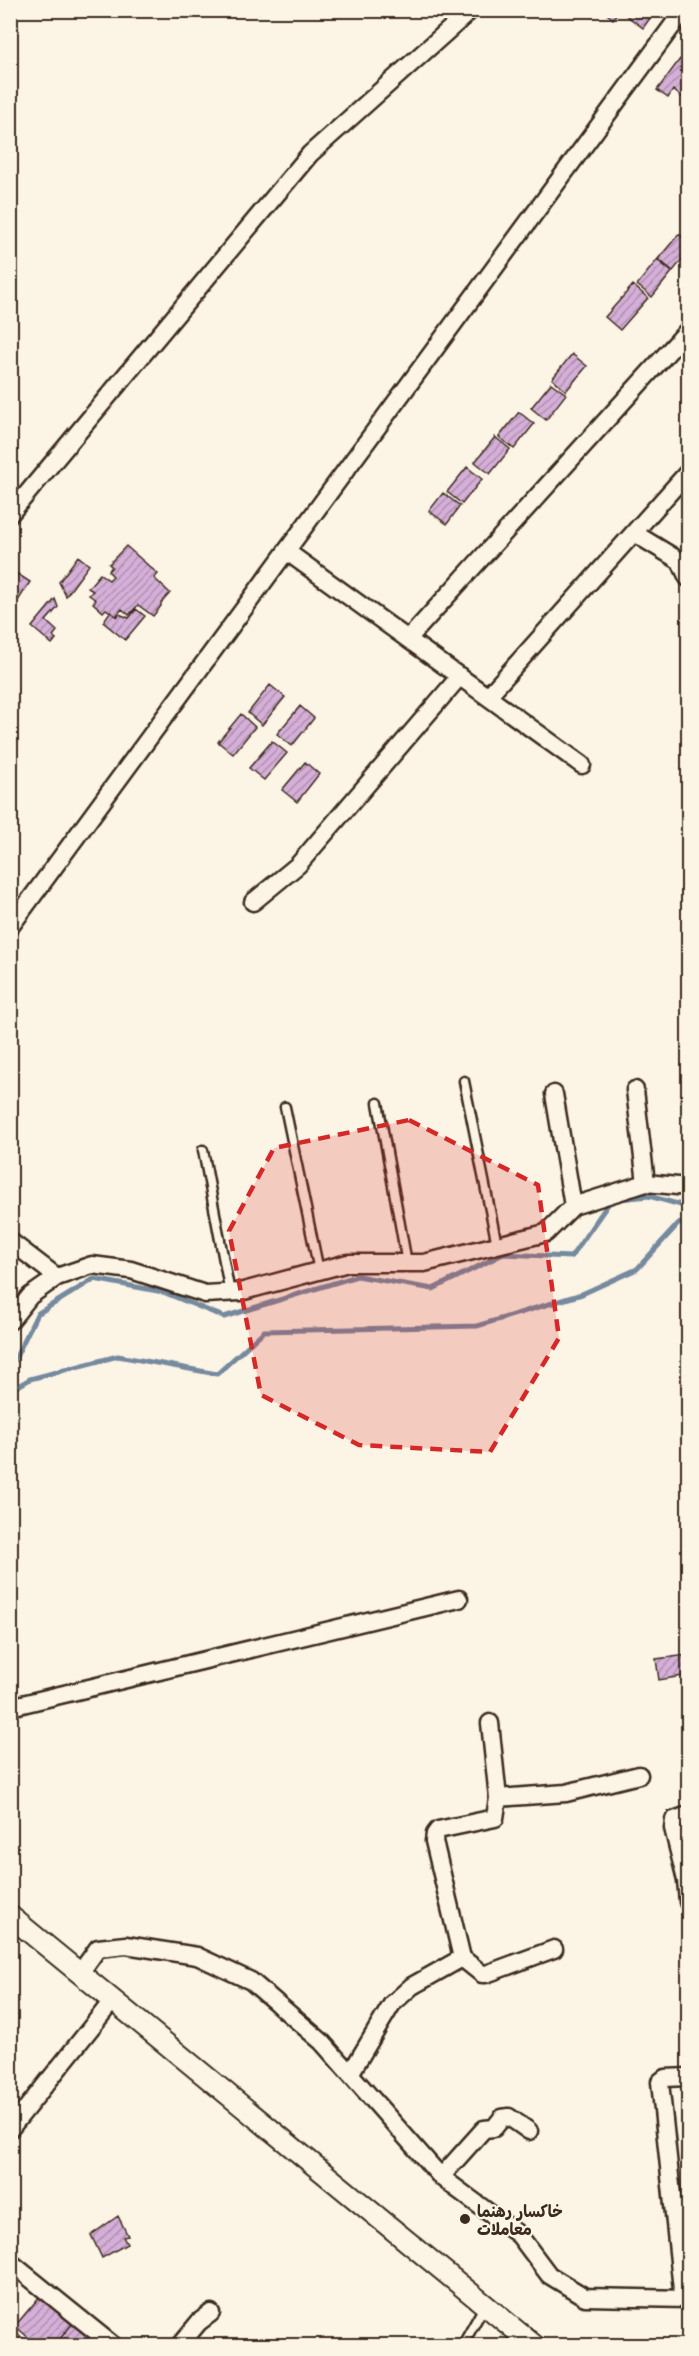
<svg xmlns="http://www.w3.org/2000/svg" width="699" height="2356" font-family="'Playpen Sans','Playpen Sans Arabic',sans-serif">
<style>
.lines{fill:none;stroke-linecap:round;stroke-linejoin:round}
.stream{stroke:#74899f;stroke-width:5}
.building{fill:url(#building-hatch);stroke:#3b2a1e;stroke-width:1.5}
.service-casing{stroke:#3b2a1e;stroke-width:13}
.minor-casing{stroke:#3b2a1e;stroke-width:21}
.tertiary-casing{stroke:#3b2a1e;stroke-width:24}
.service{stroke:#fcf5e5;stroke-width:8}
.minor{stroke:#fcf5e5;stroke-width:16}
.tertiary{stroke:#fcf5e5;stroke-width:20}
.marked{fill:#d62828;fill-opacity:0.2;stroke:#d62828;stroke-width:4.5;stroke-dasharray:12 8;stroke-linejoin:round}
.poi-dot{fill:#3b2a1e;stroke:#fcf5e5;stroke-width:2}
.labels{text-anchor:middle;dominant-baseline:central;stroke-width:4.5;stroke-linejoin:round;paint-order:stroke}
.poi-label{font-size:16px;font-weight:bold;fill:#3b2a1e;stroke:#fcf5e5;text-anchor:start}
</style>
<defs>
<pattern id="building-hatch" width="6" height="6" patternUnits="userSpaceOnUse" patternTransform="scale(1.5)"><rect width="6" height="6" fill="#d5afd8"/><path d="M-1 1l2-2M0 6l6-6M5 7l2-2" fill="none" stroke="#ae8faf"/></pattern>
</defs>
<rect width="100%" height="100%" fill="#fcf5e5"/>
<filter id="ink" filterUnits="userSpaceOnUse"><feTurbulence type="fractalNoise" baseFrequency=".0167" numOctaves="2"/><feDisplacementMap in="SourceGraphic" scale="12" xChannelSelector="R" yChannelSelector="G"/><feConvolveMatrix kernelMatrix="1 2 1 2 8 2 1 2 1" color-interpolation-filters="sRGB"/></filter>
<g filter="url(#ink)">
<g class="lines">
<path class="stream" d="M 620,1199 L 649,1196 L 688,1207
M 10,1362 L 14,1361 L 37,1314 L 94,1279 L 163,1292 L 224,1317 L 357,1276 L 433,1289 L 503,1254 L 571,1257 L 611,1200
M 10,1391 L 30,1379 L 118,1356 L 217,1374 L 264,1331 L 477,1326 L 582,1294 L 637,1269 L 679,1223 L 688,1226"/>
</g>
<path class="building" d="M 602,10 L 619,10 L 613,19 Z
M 619,10 L 656,10 L 643,28 Z
M 680,59 L 688,65 L 688,102 L 673,90 L 668,98 L 657,90 Z
M 679,234 L 688,242 L 688,252 L 673,271 L 658,259 Z
M 657,260 L 672,272 L 652,297 L 637,285 Z
M 633,285 L 648,298 L 620,330 L 605,317 Z
M 572,354 L 587,366 L 566,391 L 552,379 Z
M 551,383 L 566,394 L 546,420 L 531,408 Z
M 519,412 L 534,424 L 514,449 L 499,437 Z
M 495,437 L 510,449 L 490,474 L 475,462 Z
M 467,467 L 482,479 L 462,504 L 447,492 Z
M 443,493 L 460,506 L 447,524 L 429,511 Z
M 126,546 L 158,574 L 154,578 L 170,593 L 161,603 L 161,606 L 153,616 L 138,605 L 129,615 L 122,609 L 116,616 L 106,609 L 103,612 L 93,603 L 96,600 L 89,595 L 93,591 L 88,588 L 100,574 L 109,580 L 113,576 L 108,571 L 112,567 L 109,564 Z
M 78,556 L 89,565 L 66,596 L 59,582 Z
M 10,569 L 30,582 L 16,604 L 10,601 Z
M 55,599 L 58,607 L 46,621 L 57,631 L 53,636 L 56,639 L 52,644 L 32,627 Z
M 136,609 L 145,616 L 125,640 L 103,622 L 110,612 L 117,617 L 119,614 L 129,618 Z
M 270,685 L 285,697 L 262,725 L 248,713 Z
M 300,706 L 314,718 L 292,746 L 277,734 Z
M 241,714 L 255,727 L 233,754 L 218,742 Z
M 272,741 L 287,753 L 264,780 L 249,768 Z
M 305,762 L 319,774 L 297,802 L 282,790 Z
M 688,1655 L 688,1675 L 659,1680 L 656,1659 Z
M 118,2216 L 128,2236 L 123,2237 L 127,2244 L 102,2258 L 91,2235 Z
M 41,2295 L 73,2323 L 54,2346 L 38,2346 L 15,2326 Z
M 73,2323 L 102,2346 L 54,2346 Z
M 13,2330 L 32,2346 L 10,2346 L 10,2333 Z"/>
<g class="lines">
<defs>
<path id="service" d="M 464,1081 L 497,1245
M 378,1103 L 407,1263
M 285,1107 L 319,1271
M 203,1150 L 230,1293
M 462,2346 L 485,2305"/>
<path id="minor" d="M 10,514 L 310,154 L 471,10
M 634,533 L 680,561 L 688,578
M 286,551 L 582,765
M 409,638 L 688,330
M 488,696 L 688,472
M 253,902 L 298,865 L 460,676
M 10,927 L 684,10
M 635,1090 L 646,1183
M 554,1094 L 573,1206
M 10,1241 L 57,1277
M 10,1321 L 30,1296 L 57,1277 L 92,1265 L 131,1270 L 205,1294 L 240,1292 L 348,1263 L 424,1263 L 546,1233 L 573,1206 L 646,1183 L 688,1187
M 10,1707 L 459,1599
M 490,1723 L 498,1798 L 495,1818 L 438,1830 L 435,1834 L 434,1841 L 462,1958 L 482,1974 L 486,1974 L 554,1949
M 498,1798 L 566,1793 L 639,1775
M 688,1815 L 674,1820 L 673,1828 L 686,1880 L 688,1902
M 80,1973 L 98,1948 L 126,1945 L 197,1956 L 251,1981 L 322,2042 L 441,2177 L 519,2235 L 549,2275 L 585,2297 L 688,2299
M 350,2074 L 392,2004 L 412,1986 L 462,1958
M 10,2129 L 113,2000
M 441,2177 L 484,2129 L 494,2128 L 502,2118 L 509,2117 L 529,2131
M 10,2262 L 114,2346
M 683,2299 L 660,2082 L 665,2078 L 688,2077
M 179,2346 L 199,2322 L 211,2313"/>
<path id="tertiary" d="M 10,1916 L 535,2346"/>
</defs>
<use href="#service" class="service-casing"/>
<use href="#minor" class="minor-casing"/>
<use href="#tertiary" class="tertiary-casing"/>
<use href="#service" class="service"/>
<use href="#minor" class="minor"/>
<use href="#tertiary" class="tertiary"/>
</g>
</g>
<path class="marked" d="M 409,1120 L 538,1185 L 559,1338 L 490,1452 L 359,1445 L 261,1395 L 229,1231 L 274,1148 Z"/>
<circle class="poi-dot" cx="465" cy="2219" r="6"/>
<g class="labels">
<g class="poi-label">
<text x="477" y="2210">خاکسار رهنما<tspan x="477" dy="18">معاملات</tspan></text>
</g>
</g>
<rect width="699" height="2356" fill="none" stroke="#fcf5e5" stroke-width="36"/>
<rect x="18" y="18" width="663" height="2320" fill="none" stroke="#3b2a1e" stroke-width="2" filter="url(#ink)"/>
</svg>
